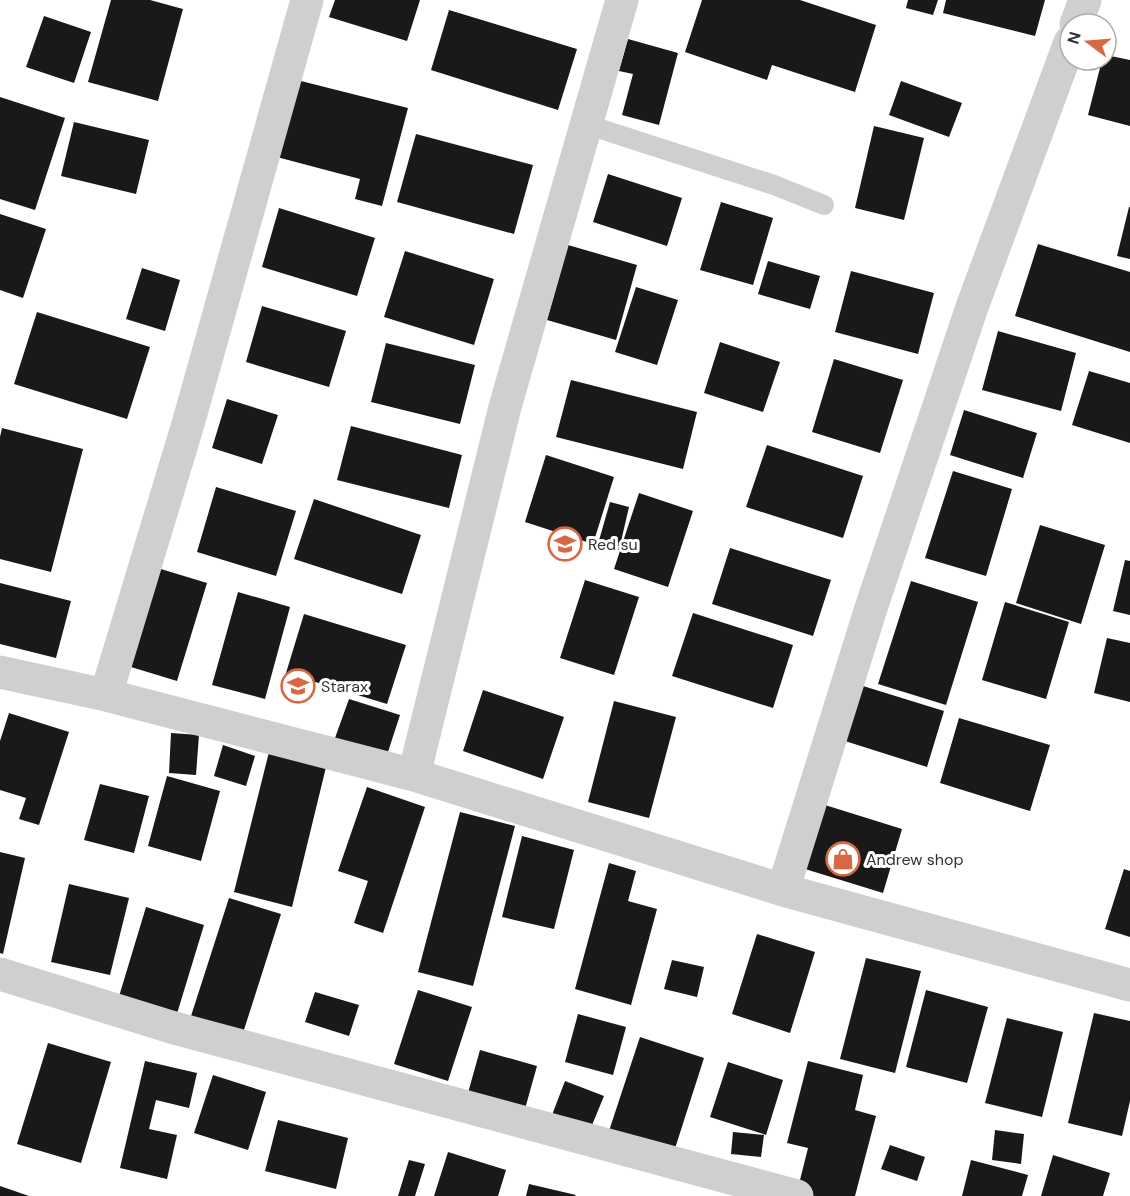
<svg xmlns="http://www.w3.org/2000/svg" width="1130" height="1196" font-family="'DM Sans',sans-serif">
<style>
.building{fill:#191919}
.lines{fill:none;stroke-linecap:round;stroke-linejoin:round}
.service{stroke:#cfcfcf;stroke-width:20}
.minor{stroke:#cfcfcf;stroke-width:33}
.labels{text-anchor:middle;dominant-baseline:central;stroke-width:6;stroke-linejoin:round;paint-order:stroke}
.poi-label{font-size:16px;fill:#323232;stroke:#fff;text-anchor:start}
</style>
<rect width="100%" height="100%" fill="#fff"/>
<path class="building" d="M 111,0 L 150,0 L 183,9 L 158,101 L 88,82 Z
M 335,0 L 420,0 L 407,41 L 329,17 Z
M 702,0 L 800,0 L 876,25 L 855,92 L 772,65 L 767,80 L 685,52 Z
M 908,0 L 938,0 L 933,15 L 906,8 Z
M 946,0 L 1045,0 L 1035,36 L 943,13 Z
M 449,10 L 577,49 L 558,110 L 431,70 Z
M 44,16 L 91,32 L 74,83 L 26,67 Z
M 628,39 L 678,53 L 659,125 L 622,115 L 633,74 L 619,71 Z
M 1106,55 L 1130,60 L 1130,126 L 1088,115 L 1102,60 L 1106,60 Z
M 293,79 L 408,108 L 382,206 L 355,199 L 360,179 L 273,156 Z
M 901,81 L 962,103 L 949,137 L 889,115 Z
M 0,97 L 65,118 L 35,210 L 0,199 Z
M 74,122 L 149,140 L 136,194 L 61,176 Z
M 874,126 L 924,138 L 904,220 L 855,208 Z
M 416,134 L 533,165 L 514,234 L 397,202 Z
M 608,174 L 682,198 L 667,246 L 593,222 Z
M 721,202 L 773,218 L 753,285 L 700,270 Z
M 1129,207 L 1130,207 L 1130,259 L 1117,256 Z
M 279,208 L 375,238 L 357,296 L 262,267 Z
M 0,214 L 46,229 L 23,298 L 0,290 Z
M 1038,244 L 1130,272 L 1130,352 L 1015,316 Z
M 568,245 L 637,265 L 616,340 L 547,320 Z
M 405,251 L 494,279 L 474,345 L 384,317 Z
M 768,261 L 820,276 L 810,309 L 758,294 Z
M 142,268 L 180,280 L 165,331 L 126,319 Z
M 851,271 L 934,293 L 918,354 L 835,332 Z
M 636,287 L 678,300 L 657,365 L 615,352 Z
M 262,306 L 346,331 L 329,387 L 246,362 Z
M 37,312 L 150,347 L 127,419 L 14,384 Z
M 998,331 L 1076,353 L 1061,411 L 982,390 Z
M 720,342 L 780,362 L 763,412 L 704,393 Z
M 386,343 L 475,365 L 460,424 L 371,402 Z
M 834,359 L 903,380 L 880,453 L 812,432 Z
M 1089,371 L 1130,383 L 1130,443 L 1072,425 Z
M 571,380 L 697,412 L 683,469 L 556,437 Z
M 227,399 L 278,415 L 262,464 L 212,448 Z
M 964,410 L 1037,433 L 1023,478 L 950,455 Z
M 351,426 L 462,455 L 449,508 L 337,480 Z
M 2,428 L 83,449 L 51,572 L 0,559 L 0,437 Z
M 767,445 L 863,476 L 843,538 L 746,507 Z
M 546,455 L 614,477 L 593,544 L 525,522 Z
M 953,471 L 1012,489 L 986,576 L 925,558 Z
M 216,487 L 296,511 L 276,576 L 197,552 Z
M 639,493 L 693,511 L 668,587 L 614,569 Z
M 314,499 L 421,535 L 402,594 L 294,559 Z
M 610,502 L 629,507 L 619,550 L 598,544 Z
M 1040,525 L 1105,545 L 1081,624 L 1016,603 Z
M 730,548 L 831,580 L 813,636 L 712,604 Z
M 1125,560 L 1130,561 L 1130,615 L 1113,611 Z
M 151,566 L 207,583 L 177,681 L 121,664 Z
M 585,580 L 639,597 L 614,675 L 560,658 Z
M 911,581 L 978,602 L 946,705 L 878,684 Z
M 0,583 L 71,601 L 56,658 L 0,644 Z
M 238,592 L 290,607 L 265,699 L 212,685 Z
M 1005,602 L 1069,622 L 1046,699 L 982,680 Z
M 693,613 L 793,645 L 773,708 L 672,676 Z
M 304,614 L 406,645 L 387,704 L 286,673 Z
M 1107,638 L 1130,643 L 1130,702 L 1094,693 Z
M 863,686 L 944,711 L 927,767 L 845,741 Z
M 483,690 L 564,717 L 543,779 L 463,751 Z
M 349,699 L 400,715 L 387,755 L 335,738 Z
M 614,701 L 676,717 L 649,818 L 588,802 Z
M 9,713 L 69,732 L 39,825 L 19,819 L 26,798 L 0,790 L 0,741 Z
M 959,718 L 1050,745 L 1030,811 L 940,783 Z
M 171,733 L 199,735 L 196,775 L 169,773 Z
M 223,745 L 255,756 L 246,786 L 214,776 Z
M 270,748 L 327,763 L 292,907 L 234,892 Z
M 167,776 L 220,791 L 201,861 L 148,846 Z
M 100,784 L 149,796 L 134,853 L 84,840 Z
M 367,787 L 425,807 L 383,933 L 354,923 L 368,881 L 338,871 Z
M 825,805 L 902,829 L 883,893 L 805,869 Z
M 460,812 L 515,826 L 473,986 L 418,972 Z
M 522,836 L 574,850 L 554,929 L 502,917 Z
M 0,852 L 25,858 L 3,954 L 0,953 Z
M 609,863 L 636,871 L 628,901 L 657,909 L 631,1005 L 575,989 Z
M 1124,869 L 1130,871 L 1130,937 L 1105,929 Z
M 69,884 L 129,898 L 110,975 L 51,962 Z
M 229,898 L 281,914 L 243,1033 L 191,1016 Z
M 146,907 L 204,925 L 172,1030 L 114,1013 Z
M 757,934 L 815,952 L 790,1033 L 732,1014 Z
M 866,958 L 921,971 L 895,1073 L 840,1059 Z
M 672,960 L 704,967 L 697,997 L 664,989 Z
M 418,990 L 472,1007 L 448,1081 L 394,1064 Z
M 926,990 L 988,1007 L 967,1083 L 906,1067 Z
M 315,992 L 359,1005 L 349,1036 L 305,1022 Z
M 1094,1013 L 1130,1021 L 1130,1101 L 1122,1136 L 1068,1123 Z
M 578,1014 L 626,1027 L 613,1075 L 565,1062 Z
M 1007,1018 L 1063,1032 L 1042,1117 L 985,1103 Z
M 640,1037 L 704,1058 L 671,1161 L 606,1140 Z
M 48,1043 L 111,1062 L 81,1163 L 17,1144 Z
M 480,1050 L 537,1066 L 523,1116 L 466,1100 Z
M 145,1061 L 197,1073 L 189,1108 L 156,1100 L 149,1129 L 177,1135 L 167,1179 L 120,1168 Z
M 808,1061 L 863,1075 L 855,1110 L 876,1116 L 855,1196 L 810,1196 L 797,1192 L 808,1148 L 787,1143 Z
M 728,1062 L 783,1080 L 766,1135 L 710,1117 Z
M 213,1075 L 266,1092 L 248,1150 L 194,1133 Z
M 565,1081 L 604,1096 L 590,1130 L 552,1115 Z
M 278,1120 L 348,1138 L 336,1189 L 265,1171 Z
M 995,1130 L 1024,1134 L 1021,1164 L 992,1160 Z
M 733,1132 L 764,1135 L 761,1157 L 731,1154 Z
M 890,1145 L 925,1157 L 917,1181 L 881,1169 Z
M 448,1152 L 506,1170 L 498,1196 L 434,1196 Z
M 1053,1155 L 1110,1173 L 1103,1196 L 1041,1196 Z
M 409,1160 L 425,1164 L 415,1196 L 398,1196 Z
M 971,1160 L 1028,1175 L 1022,1196 L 962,1196 Z
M 529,1184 L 576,1195 L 575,1196 L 526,1196 Z
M 0,1186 L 29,1196 L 0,1196 Z"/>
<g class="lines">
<path class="service" d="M 585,124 L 774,185 L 824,205"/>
<path class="minor" d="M 1076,24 L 1085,0
M 0,672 L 106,695 L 414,775 L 783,890 L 1130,985
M 106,695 L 188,424 L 307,0
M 414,775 L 505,407 L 622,0
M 783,890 L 871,608 L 972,307 L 1070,42
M 0,974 L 171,1027 L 797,1196"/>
</g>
<defs>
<symbol id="school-ring" viewBox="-11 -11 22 22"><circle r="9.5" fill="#fff" stroke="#d86845" stroke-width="1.5"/><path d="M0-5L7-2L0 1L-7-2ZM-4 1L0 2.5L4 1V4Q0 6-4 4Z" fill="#d86845"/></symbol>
<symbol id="shop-ring" viewBox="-11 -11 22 22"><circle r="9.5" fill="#fff" stroke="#d86845" stroke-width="1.5"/><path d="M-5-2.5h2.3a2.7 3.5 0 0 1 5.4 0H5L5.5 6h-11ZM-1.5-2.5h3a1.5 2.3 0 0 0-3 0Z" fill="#d86845"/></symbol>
</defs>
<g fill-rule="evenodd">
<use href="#school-ring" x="546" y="525" width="38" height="38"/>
<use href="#school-ring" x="279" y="667" width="38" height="38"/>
<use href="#shop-ring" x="824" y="840" width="38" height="38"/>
</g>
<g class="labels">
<g class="poi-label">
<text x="588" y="544">Red su</text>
<text x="321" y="686">Starax</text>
<text x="866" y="859">Andrew shop</text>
</g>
</g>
<g transform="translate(1088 42) rotate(286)"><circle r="28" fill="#ffffff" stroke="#adadad" stroke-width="1.5"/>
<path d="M0-4.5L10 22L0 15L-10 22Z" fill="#d86845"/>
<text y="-9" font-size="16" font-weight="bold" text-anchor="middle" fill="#323232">N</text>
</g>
</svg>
